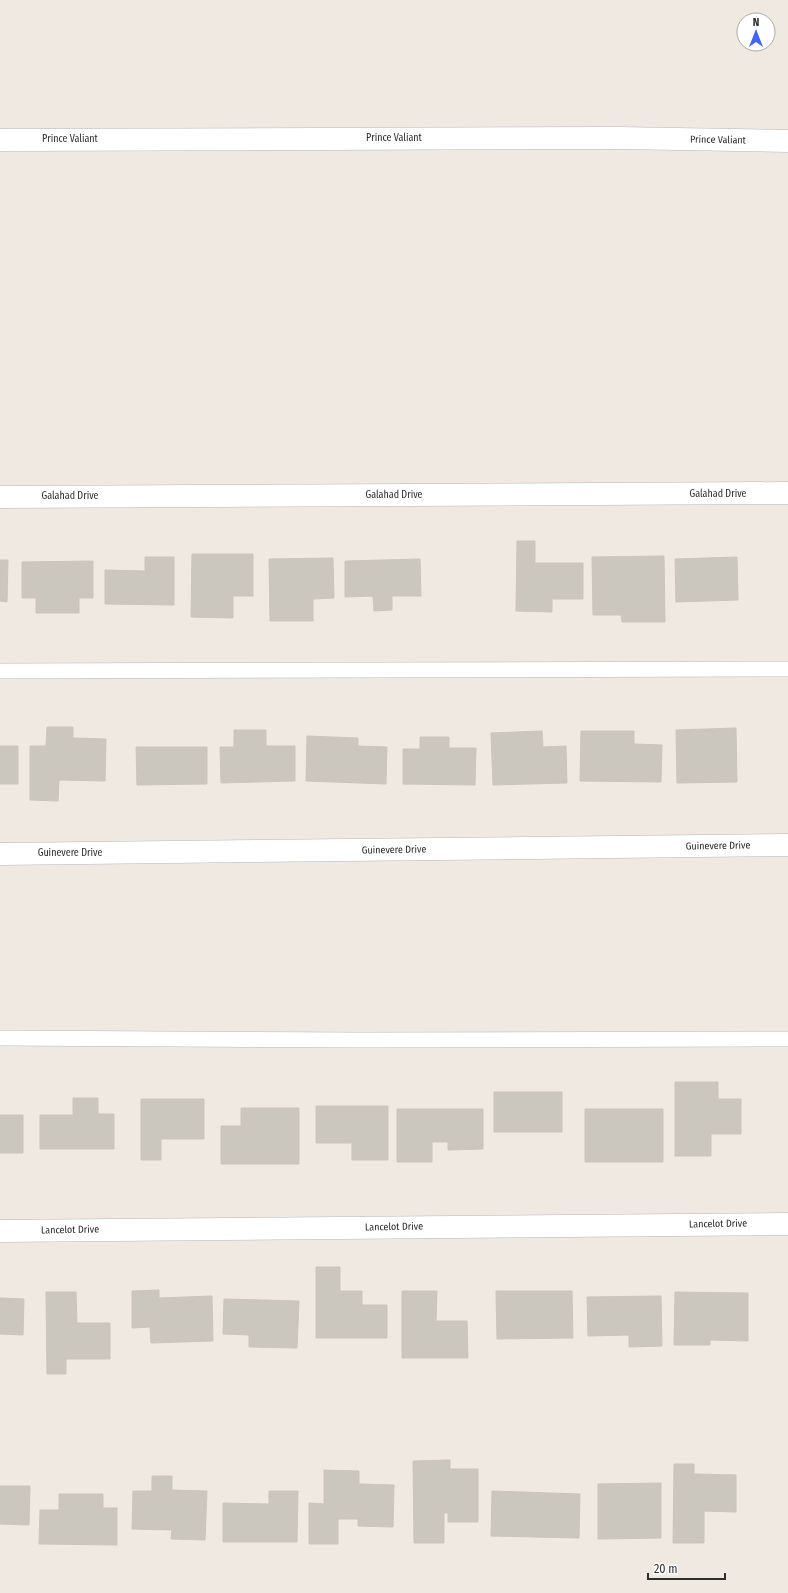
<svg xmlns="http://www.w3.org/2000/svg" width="788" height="1593" font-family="'Fira Sans Condensed',sans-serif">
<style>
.building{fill:#cbc7bf;stroke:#cbc5ba}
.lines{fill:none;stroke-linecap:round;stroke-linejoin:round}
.service-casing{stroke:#b4b7c1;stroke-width:16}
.minor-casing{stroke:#b4b7c1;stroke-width:23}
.service{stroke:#fff;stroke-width:15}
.minor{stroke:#fff;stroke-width:22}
.labels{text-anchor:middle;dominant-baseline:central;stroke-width:3;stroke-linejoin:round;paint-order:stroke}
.street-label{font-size:10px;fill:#2e2e2e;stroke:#fff}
</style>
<rect width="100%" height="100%" fill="#efe9e1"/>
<path class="building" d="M 517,541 L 535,541 L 535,563 L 583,563 L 583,599 L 552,599 L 552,612 L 516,611 Z
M 192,554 L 253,554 L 253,596 L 233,596 L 233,618 L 191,617 Z
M 664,556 L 665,622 L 622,622 L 621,615 L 593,615 L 592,557 Z
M 145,557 L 174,557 L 174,605 L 105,604 L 105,570 L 145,571 Z
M 737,557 L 738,600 L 676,602 L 675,559 Z
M 333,558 L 334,598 L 313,599 L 313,621 L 270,621 L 269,559 Z
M 420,559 L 421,596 L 392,596 L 392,610 L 374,611 L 373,596 L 345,597 L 345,561 Z
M 0,560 L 8,560 L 7,602 L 0,601 Z
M 93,561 L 93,598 L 79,598 L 79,613 L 36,613 L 36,598 L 22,598 L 22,562 Z
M 47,727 L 73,727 L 73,738 L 106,739 L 105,781 L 59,780 L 58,801 L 30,800 L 30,746 L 46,746 Z
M 736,728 L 737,782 L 677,783 L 676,730 Z
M 234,730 L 266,730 L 266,746 L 295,746 L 295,781 L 221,783 L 220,747 L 234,747 Z
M 542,731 L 543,747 L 566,746 L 567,783 L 493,785 L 491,733 Z
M 581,731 L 634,731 L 634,744 L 662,745 L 661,782 L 580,781 Z
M 307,736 L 358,738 L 358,746 L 387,747 L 386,784 L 306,781 Z
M 420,737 L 449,737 L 449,748 L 476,748 L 475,785 L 403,784 L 403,749 L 420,749 Z
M 0,746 L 18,746 L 18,784 L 0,784 Z
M 136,747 L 207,747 L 207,784 L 137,785 Z
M 675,1082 L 718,1082 L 718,1099 L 741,1099 L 741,1134 L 711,1134 L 711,1156 L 675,1156 Z
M 494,1092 L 562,1092 L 562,1132 L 494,1132 Z
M 73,1098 L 98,1098 L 98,1114 L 114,1114 L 114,1149 L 40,1149 L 40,1115 L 73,1115 Z
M 141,1099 L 204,1099 L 204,1139 L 161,1139 L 161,1160 L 141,1160 Z
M 316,1106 L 388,1106 L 388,1160 L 352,1160 L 352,1143 L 316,1143 Z
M 241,1108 L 299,1108 L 299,1164 L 221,1164 L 221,1126 L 241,1126 Z
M 397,1109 L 483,1109 L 483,1149 L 448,1150 L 448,1142 L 432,1142 L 432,1162 L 397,1162 Z
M 585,1109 L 663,1109 L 663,1162 L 585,1162 Z
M 0,1115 L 23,1115 L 23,1153 L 0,1153 Z
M 316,1267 L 340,1267 L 340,1291 L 362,1291 L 362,1305 L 387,1305 L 387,1338 L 316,1338 Z
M 159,1290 L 159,1298 L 212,1296 L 213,1341 L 151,1343 L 150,1327 L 132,1328 L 132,1291 Z
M 402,1291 L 437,1291 L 436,1321 L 467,1321 L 468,1358 L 402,1358 Z
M 496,1291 L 572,1291 L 573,1338 L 497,1339 Z
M 46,1292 L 76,1292 L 77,1323 L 110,1323 L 110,1359 L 66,1359 L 66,1374 L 47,1374 Z
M 675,1292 L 748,1293 L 748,1341 L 710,1340 L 710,1345 L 674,1345 Z
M 661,1296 L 662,1346 L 629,1347 L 629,1335 L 588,1336 L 587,1297 Z
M 0,1298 L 24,1299 L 23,1335 L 0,1334 Z
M 224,1299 L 299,1301 L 297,1348 L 249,1347 L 249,1335 L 223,1334 Z
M 450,1460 L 450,1469 L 478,1469 L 478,1522 L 448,1522 L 448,1513 L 444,1513 L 444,1543 L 414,1543 L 413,1461 Z
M 674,1464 L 694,1464 L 694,1474 L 736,1475 L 736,1512 L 704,1511 L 704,1543 L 673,1543 Z
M 324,1470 L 359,1471 L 359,1484 L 394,1485 L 393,1527 L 358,1526 L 358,1519 L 338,1519 L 338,1544 L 309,1544 L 309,1503 L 324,1504 Z
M 152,1476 L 172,1476 L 172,1490 L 207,1491 L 205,1540 L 171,1539 L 172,1530 L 132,1529 L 133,1491 L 152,1491 Z
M 661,1483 L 661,1538 L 598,1539 L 598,1484 Z
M 0,1486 L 30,1486 L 29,1525 L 0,1524 Z
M 269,1491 L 298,1491 L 297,1542 L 223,1542 L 223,1503 L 269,1504 Z
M 492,1491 L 580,1494 L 579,1538 L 491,1536 Z
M 59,1494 L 103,1494 L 103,1508 L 117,1508 L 117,1545 L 39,1544 L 40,1510 L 59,1510 Z"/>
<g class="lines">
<defs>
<path id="service" d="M 0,671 L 788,669
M 0,1038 L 359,1040 L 788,1039"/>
<path id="minor" d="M 0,140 L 619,138 L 788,141
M 0,497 L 788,493
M 0,854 L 788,845
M 0,1231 L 788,1224"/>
</defs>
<use href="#service" class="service-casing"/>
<use href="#minor" class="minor-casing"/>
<use href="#service" class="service"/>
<use href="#minor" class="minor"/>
</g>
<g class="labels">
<g class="street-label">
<text x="394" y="138">Prince Valiant</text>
<text x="70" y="139">Prince Valiant</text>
<text transform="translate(718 140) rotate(1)">Prince Valiant</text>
<text x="718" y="494">Galahad Drive</text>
<text x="394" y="495">Galahad Drive</text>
<text x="70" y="496">Galahad Drive</text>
<text transform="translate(718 846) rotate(-1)">Guinevere Drive</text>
<text transform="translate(394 850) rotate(-1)">Guinevere Drive</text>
<text x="70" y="853">Guinevere Drive</text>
<text transform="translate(718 1224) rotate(-1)">Lancelot Drive</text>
<text transform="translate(394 1227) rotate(-1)">Lancelot Drive</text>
<text transform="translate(70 1230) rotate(-1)">Lancelot Drive</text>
</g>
</g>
<g transform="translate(756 32)"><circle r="19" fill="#ffffff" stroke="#ababab"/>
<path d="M0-3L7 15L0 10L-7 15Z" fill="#4264fb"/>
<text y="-6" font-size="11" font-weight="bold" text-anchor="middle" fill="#2e2e2e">N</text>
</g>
<path d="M648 1573v6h77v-6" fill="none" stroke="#2e2e2e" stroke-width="2"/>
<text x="654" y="1573" font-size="12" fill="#2e2e2e" stroke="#ffffff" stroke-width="3" paint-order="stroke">20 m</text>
</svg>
